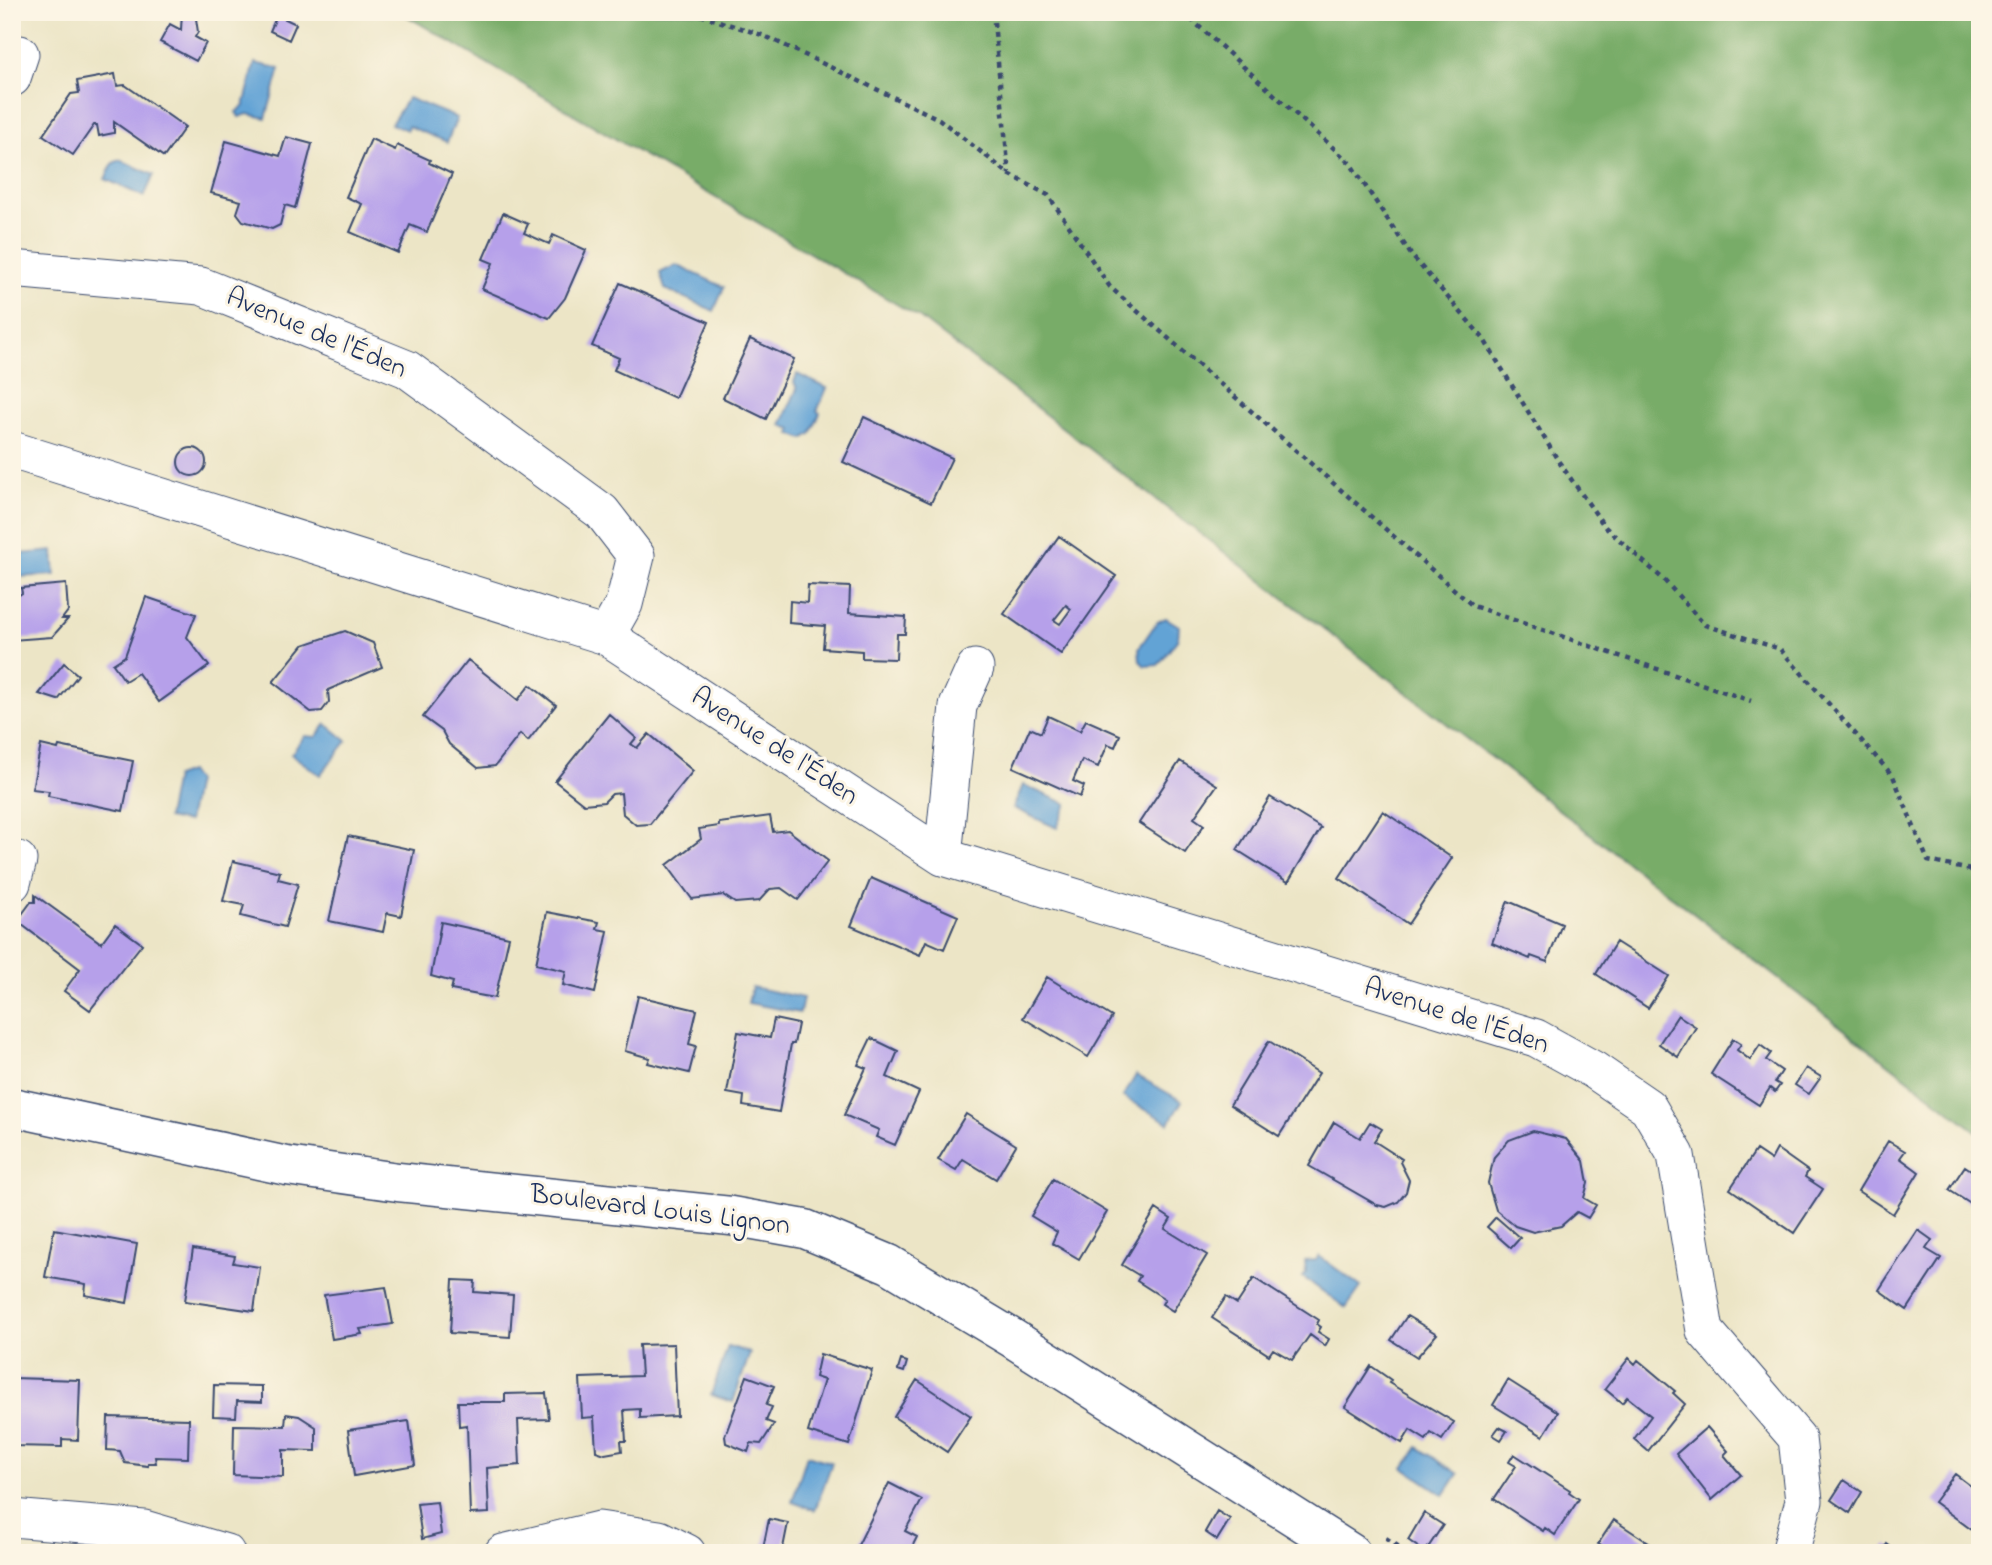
<svg xmlns="http://www.w3.org/2000/svg" width="1992" height="1565" font-family="'Indie Flower',sans-serif">
<style>
.forest{fill:#78ac68;stroke:#4a6e63;stroke-width:2}
.water{fill:#62a3d5;stroke:#3e699a;stroke-width:2}
.building{fill:#b6a0ea;fill-rule:evenodd}
.lines{fill:none;stroke-linecap:round;stroke-linejoin:round}
.minor-casing{stroke:#3a4a6e;stroke-width:39}
.major-casing{stroke:#3a4a6e;stroke-width:41}
.path{stroke:#3a4a6e;stroke-width:4.5;stroke-dasharray:5 5;stroke-linecap:butt}
.minor{stroke:#fff;stroke-width:37}
.major{stroke:#fff;stroke-width:38}
.labels{text-anchor:middle;dominant-baseline:central;stroke-width:6;stroke-linejoin:round;paint-order:stroke}
.street-label{font-size:28px;fill:#1b2f5e;stroke:#fcf5e5}
</style>
<rect width="100%" height="100%" fill="#fcf5e5"/>
<filter id="ink" filterUnits="userSpaceOnUse"><feTurbulence type="fractalNoise" baseFrequency=".0143" numOctaves="2"/><feDisplacementMap in="SourceGraphic" scale="14" xChannelSelector="R" yChannelSelector="G"/><feConvolveMatrix kernelMatrix="1 2 1 2 8 2 1 2 1" color-interpolation-filters="sRGB"/></filter>
<filter id="wash" filterUnits="userSpaceOnUse"><feTurbulence type="fractalNoise" baseFrequency=".00686" numOctaves="4" result="noise"/><feDisplacementMap in="SourceGraphic" scale="28" xChannelSelector="R" yChannelSelector="G"/><feGaussianBlur stdDeviation="1.57" result="paint"/><feColorMatrix in="noise" values="0 0 0 0 0 0 0 0 0 0 0 0 0 0 0 0 0 1.4 0 .05"/><feComposite in="paint" operator="in"/></filter>
<g filter="url(#wash)">
<rect width="100%" height="100%" fill="#ece5c6"/>
<path class="forest" d="M 400,12 L 1980,12 L 1980,1134 L 920,318 Z"/>
<path class="water" d="M 255,63 L 280,69 L 266,118 L 248,114 L 239,117 L 236,112 L 244,106 Z
M 408,98 L 457,118 L 447,142 L 408,126 L 407,130 L 391,124 Z
M 120,160 L 154,175 L 144,197 L 105,179 L 113,163 Z
M 676,265 L 724,287 L 714,311 L 665,289 L 660,273 Z
M 797,374 L 827,388 L 817,411 L 820,413 L 811,434 L 803,439 L 791,434 L 792,429 L 781,425 L 797,389 L 794,382 Z
M 12,547 L 20,554 L 53,551 L 55,575 L 16,577 L 12,574 Z
M 1166,618 L 1179,626 L 1178,639 L 1158,665 L 1145,666 L 1140,661 L 1139,648 L 1157,622 Z
M 326,724 L 347,741 L 320,775 L 291,754 L 305,736 L 316,737 Z
M 189,772 L 196,781 L 188,822 L 167,818 L 175,777 Z
M 1023,785 L 1067,804 L 1057,828 L 1013,808 Z
M 752,987 L 803,998 L 800,1013 L 748,1003 Z
M 1136,1075 L 1182,1101 L 1169,1123 L 1123,1097 Z
M 1319,1256 L 1361,1287 L 1346,1308 L 1303,1277 L 1306,1273 L 1305,1261 L 1316,1260 Z
M 728,1346 L 750,1353 L 733,1402 L 711,1395 Z
M 1418,1447 L 1458,1474 L 1444,1495 L 1404,1468 Z
M 807,1455 L 832,1463 L 815,1510 L 792,1502 Z"/>
<g id="blocks">
<path class="building" d="M 182,12 L 195,12 L 198,32 L 195,37 L 206,43 L 196,61 L 160,42 L 170,24 L 181,30 Z
M 277,15 L 296,24 L 289,40 L 270,31 Z
M 115,74 L 117,86 L 125,85 L 185,127 L 164,157 L 114,122 L 114,133 L 99,136 L 97,125 L 94,125 L 73,155 L 43,135 L 71,94 L 79,93 L 77,81 Z
M 286,137 L 312,144 L 295,208 L 285,205 L 280,225 L 272,229 L 243,221 L 237,213 L 241,201 L 211,193 L 226,141 L 280,156 Z
M 371,139 L 395,150 L 397,145 L 430,160 L 429,163 L 452,174 L 427,232 L 410,225 L 398,253 L 350,232 L 362,204 L 346,197 Z
M 503,213 L 528,224 L 524,233 L 549,244 L 553,235 L 586,250 L 565,298 L 549,318 L 482,289 L 493,263 L 483,259 Z
M 620,283 L 709,322 L 675,398 L 614,370 L 619,358 L 592,346 Z
M 750,339 L 794,359 L 766,419 L 723,398 Z
M 864,417 L 952,458 L 931,503 L 843,462 Z
M178 462a14 14 0 1 1 28 0a14 14 0 1 1-28 0Z
M 1059,536 L 1116,576 L 1061,654 L 1004,614 ZM 1066,605 L 1071,609 L 1060,624 L 1054,620 Z
M 66,584 L 68,611 L 62,619 L 68,619 L 52,637 L 12,640 L 12,600 L 22,593 L 21,588 Z
M 808,585 L 850,587 L 849,613 L 906,617 L 905,634 L 897,634 L 896,659 L 862,658 L 862,651 L 823,648 L 825,626 L 789,623 L 790,601 L 807,603 Z
M 146,597 L 196,614 L 187,637 L 209,666 L 159,702 L 138,673 L 125,681 L 113,664 L 125,656 Z
M 345,631 L 373,643 L 382,667 L 328,690 L 329,702 L 322,711 L 311,712 L 273,682 L 303,645 Z
M 468,660 L 518,700 L 530,685 L 556,705 L 528,741 L 520,734 L 495,766 L 478,768 L 449,744 L 442,731 L 423,717 Z
M 64,663 L 78,675 L 58,700 L 39,694 Z
M 609,714 L 636,738 L 631,744 L 637,748 L 649,734 L 693,771 L 650,824 L 636,825 L 623,814 L 621,793 L 612,794 L 604,802 L 584,804 L 555,781 Z
M 1048,716 L 1080,731 L 1086,720 L 1120,735 L 1115,747 L 1108,744 L 1098,767 L 1082,760 L 1073,781 L 1084,786 L 1080,797 L 1013,767 L 1030,728 L 1041,733 Z
M 41,745 L 58,749 L 59,746 L 133,761 L 123,811 L 48,796 L 49,791 L 32,789 Z
M 1180,761 L 1217,785 L 1194,818 L 1204,825 L 1185,853 L 1139,823 Z
M 1270,797 L 1321,828 L 1288,882 L 1237,850 Z
M 1383,811 L 1452,858 L 1408,924 L 1339,878 Z
M 770,816 L 773,832 L 788,830 L 828,861 L 798,900 L 781,888 L 770,889 L 759,901 L 735,903 L 723,895 L 692,899 L 667,865 L 701,839 L 699,829 L 719,826 L 719,823 Z
M 348,836 L 414,850 L 401,916 L 387,913 L 383,932 L 329,921 Z
M 233,861 L 280,872 L 278,879 L 298,884 L 285,927 L 241,916 L 244,905 L 223,901 Z
M 871,878 L 958,916 L 944,949 L 926,941 L 920,955 L 851,926 Z
M 35,895 L 101,943 L 115,924 L 142,944 L 90,1010 L 64,991 L 80,969 L 17,921 L 31,902 L 35,902 Z
M 1508,901 L 1562,924 L 1547,962 L 1531,956 L 1530,959 L 1492,943 Z
M 547,912 L 599,922 L 597,929 L 608,931 L 595,993 L 563,985 L 566,971 L 536,964 Z
M 441,922 L 509,937 L 495,998 L 451,990 L 453,982 L 431,976 Z
M 1616,942 L 1669,976 L 1648,1008 L 1596,974 Z
M 1047,977 L 1112,1017 L 1088,1057 L 1023,1018 Z
M 638,996 L 697,1010 L 689,1044 L 696,1046 L 689,1073 L 648,1063 L 650,1058 L 625,1051 Z
M 1678,1015 L 1696,1027 L 1678,1057 L 1659,1044 Z
M 774,1019 L 798,1024 L 794,1044 L 791,1044 L 779,1112 L 743,1106 L 744,1096 L 727,1093 L 738,1032 L 770,1038 Z
M 871,1038 L 898,1051 L 887,1077 L 919,1092 L 895,1145 L 876,1137 L 879,1130 L 844,1115 L 866,1068 L 858,1065 Z
M 1733,1039 L 1741,1044 L 1737,1050 L 1750,1060 L 1760,1045 L 1771,1053 L 1766,1060 L 1782,1071 L 1775,1082 L 1780,1085 L 1775,1092 L 1770,1088 L 1759,1105 L 1711,1074 Z
M 1269,1041 L 1319,1073 L 1279,1136 L 1230,1105 Z
M 1806,1068 L 1821,1077 L 1809,1094 L 1795,1085 Z
M 966,1114 L 1016,1145 L 996,1179 L 963,1159 L 956,1170 L 938,1160 Z
M 1334,1122 L 1360,1138 L 1370,1122 L 1382,1129 L 1374,1141 L 1402,1159 L 1400,1162 L 1409,1180 L 1406,1192 L 1398,1202 L 1386,1207 L 1377,1205 L 1309,1166 Z
M 1533,1131 L 1566,1139 L 1584,1161 L 1588,1183 L 1584,1198 L 1596,1205 L 1588,1218 L 1577,1212 L 1561,1226 L 1533,1232 L 1515,1226 L 1496,1210 L 1488,1183 L 1494,1157 L 1509,1140 Z
M 1888,1141 L 1905,1151 L 1900,1158 L 1919,1172 L 1893,1214 L 1858,1191 Z
M 1777,1149 L 1808,1171 L 1805,1177 L 1823,1189 L 1794,1233 L 1730,1189 L 1756,1150 L 1771,1160 Z
M 1965,1166 L 1980,1176 L 1980,1210 L 1949,1190 Z
M 1053,1179 L 1107,1212 L 1079,1259 L 1052,1243 L 1057,1232 L 1031,1216 Z
M 1156,1209 L 1171,1219 L 1165,1229 L 1207,1255 L 1173,1311 L 1162,1304 L 1165,1299 L 1137,1281 L 1140,1276 L 1122,1265 Z
M 1496,1217 L 1520,1238 L 1511,1248 L 1487,1227 Z
M 54,1229 L 137,1244 L 127,1303 L 85,1295 L 86,1284 L 45,1277 Z
M 1918,1230 L 1932,1240 L 1926,1249 L 1941,1258 L 1907,1310 L 1879,1290 Z
M 193,1249 L 235,1256 L 233,1263 L 260,1267 L 254,1311 L 185,1301 Z
M 1254,1278 L 1319,1320 L 1317,1324 L 1321,1327 L 1318,1332 L 1329,1339 L 1325,1346 L 1310,1335 L 1292,1360 L 1273,1349 L 1269,1355 L 1212,1318 L 1226,1297 L 1237,1304 Z
M 453,1280 L 475,1281 L 474,1292 L 513,1295 L 510,1337 L 450,1333 Z
M 386,1287 L 393,1324 L 360,1329 L 362,1334 L 332,1339 L 324,1295 Z
M 1407,1316 L 1437,1334 L 1417,1357 L 1391,1340 Z
M 674,1344 L 677,1416 L 640,1418 L 640,1409 L 624,1410 L 626,1441 L 621,1441 L 622,1451 L 605,1454 L 596,1451 L 594,1417 L 582,1418 L 580,1378 L 641,1376 L 639,1345 Z
M 820,1354 L 872,1370 L 849,1445 L 808,1432 L 824,1380 L 815,1377 Z
M 1629,1358 L 1635,1364 L 1638,1360 L 1675,1391 L 1673,1393 L 1685,1404 L 1648,1451 L 1634,1439 L 1651,1416 L 1627,1397 L 1622,1403 L 1605,1389 Z
M 901,1360 L 907,1362 L 904,1372 L 898,1370 Z
M 1371,1366 L 1391,1380 L 1389,1383 L 1454,1422 L 1442,1440 L 1431,1433 L 1426,1440 L 1410,1430 L 1402,1443 L 1345,1407 Z
M 747,1376 L 774,1386 L 766,1405 L 772,1407 L 766,1421 L 774,1424 L 761,1444 L 751,1443 L 748,1452 L 726,1443 L 725,1436 Z
M 12,1378 L 80,1380 L 78,1440 L 62,1439 L 62,1447 L 12,1446 Z
M 917,1380 L 971,1416 L 947,1452 L 894,1417 Z
M 1508,1380 L 1558,1412 L 1543,1436 L 1493,1405 Z
M 214,1385 L 262,1386 L 262,1402 L 237,1401 L 236,1417 L 213,1416 Z
M 546,1393 L 549,1419 L 518,1420 L 520,1465 L 487,1468 L 489,1513 L 470,1514 L 467,1425 L 459,1426 L 458,1402 L 505,1402 L 505,1394 Z
M 286,1414 L 299,1416 L 316,1427 L 316,1451 L 283,1450 L 283,1477 L 233,1475 L 234,1425 L 285,1426 Z
M 108,1417 L 189,1419 L 188,1458 L 155,1457 L 156,1463 L 148,1463 L 148,1466 L 125,1463 L 120,1451 L 107,1450 Z
M 409,1421 L 415,1465 L 354,1476 L 348,1430 Z
M 1499,1427 L 1507,1431 L 1501,1440 L 1493,1435 Z
M 1707,1427 L 1728,1451 L 1724,1455 L 1741,1475 L 1712,1500 L 1676,1454 Z
M 1514,1454 L 1570,1490 L 1569,1492 L 1579,1499 L 1555,1535 L 1545,1528 L 1543,1531 L 1494,1499 L 1516,1466 L 1509,1462 Z
M 1955,1474 L 1980,1493 L 1980,1536 L 1934,1502 Z
M 1844,1480 L 1862,1492 L 1850,1513 L 1831,1500 Z
M 889,1483 L 922,1500 L 905,1531 L 917,1537 L 909,1553 L 854,1553 Z
M 437,1502 L 441,1534 L 422,1539 L 417,1504 Z
M 1217,1511 L 1230,1519 L 1217,1540 L 1205,1532 Z
M 1424,1513 L 1443,1525 L 1425,1552 L 1408,1540 Z
M 769,1519 L 788,1523 L 782,1553 L 762,1553 Z
M 1614,1520 L 1664,1553 L 1617,1553 L 1621,1546 L 1617,1544 L 1612,1552 L 1598,1544 Z
M 1887,1544 L 1899,1553 L 1881,1553 Z"/>
</g>
</g>
<g filter="url(#ink)">
<use href="#blocks" fill-opacity="0" stroke="#3a4a6e" stroke-width="2"/>
<g class="lines">
<defs>
<path id="minor" d="M 12,78 L 20,54
M 12,269 L 201,286 L 407,369 L 602,512 L 636,556 L 624,604 L 606,636
M 12,450 L 606,636 L 943,857 L 1536,1038 L 1594,1070 L 1648,1107 L 1676,1155 L 1705,1331 L 1797,1438 L 1804,1501 L 1790,1553
M 943,857 L 958,706 L 975,668
M 12,883 L 18,860
M 12,1518 L 144,1529 L 226,1553
M 503,1553 L 599,1530 L 659,1539 L 687,1553"/>
<path id="major" d="M 12,1107 L 287,1166 L 398,1182 L 731,1216 L 805,1229 L 889,1264 L 1012,1338 L 1351,1553"/>
</defs>
<use href="#minor" class="minor-casing"/>
<use href="#major" class="major-casing"/>
<path class="path" d="M 691,12 L 765,36 L 939,119 L 1009,174 L 1048,195 L 1110,287 L 1473,606 L 1751,701
M 993,12 L 1009,174
M 1183,12 L 1350,163 L 1412,256 L 1483,338 L 1559,462 L 1605,527 L 1663,579 L 1705,625 L 1780,649 L 1893,776 L 1928,861 L 1980,872
M 1386,1538 L 1408,1553"/>
<use href="#minor" class="minor"/>
<use href="#major" class="major"/>
</g>
</g>
<g class="labels">
<g class="street-label">
<text transform="translate(316 334) rotate(23)">Avenue de l'Éden</text>
<text transform="translate(774 747) rotate(33)">Avenue de l'Éden</text>
<text transform="translate(1456 1017) rotate(18)">Avenue de l'Éden</text>
<text transform="translate(660 1211) rotate(7)">Boulevard Louis Lignon</text>
</g>
</g>
<rect width="1992" height="1565" fill="none" stroke="#fcf5e5" stroke-width="42"/>
</svg>
